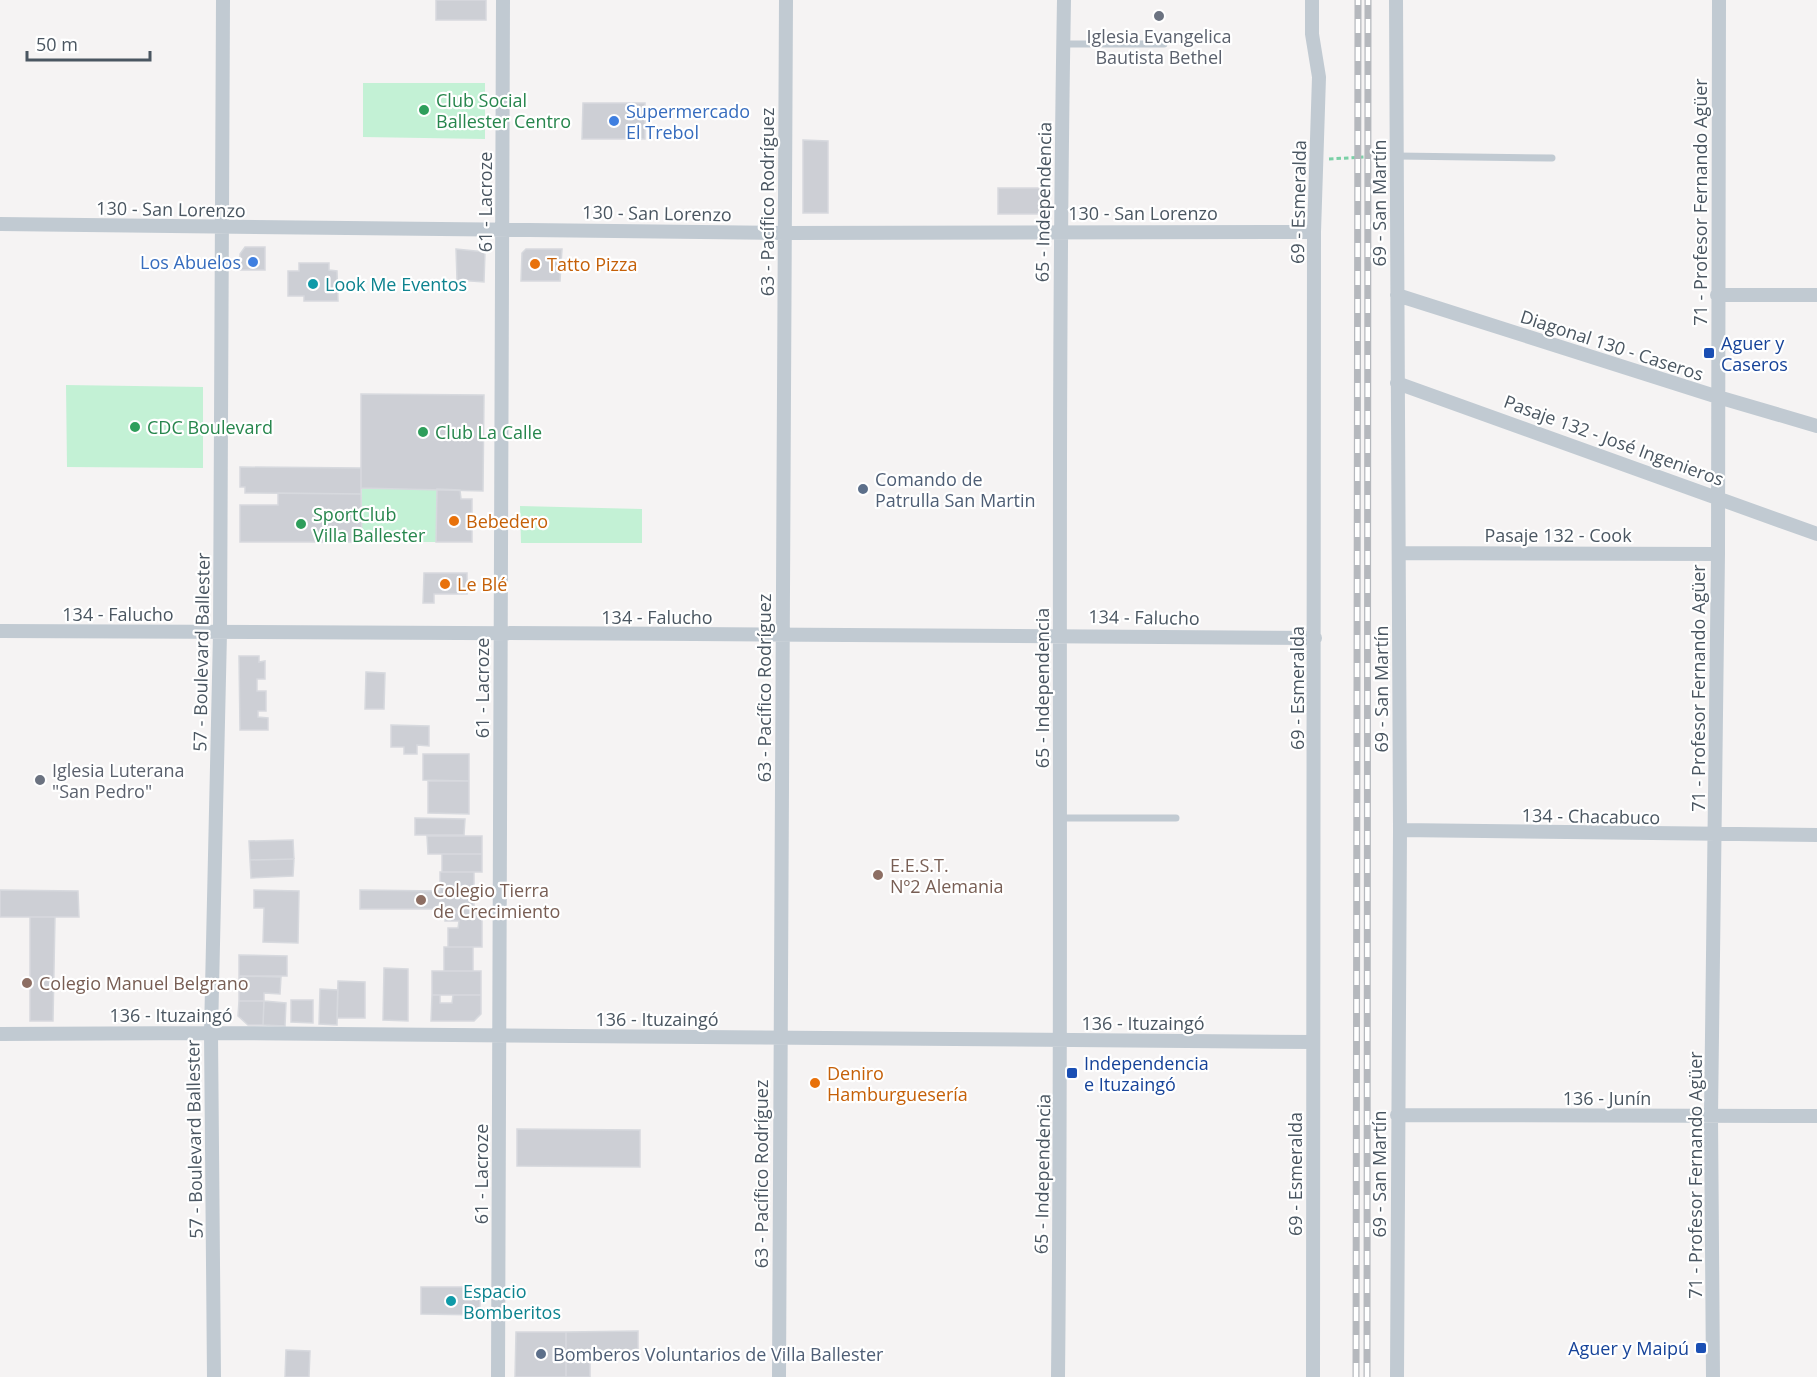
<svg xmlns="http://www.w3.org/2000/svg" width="1817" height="1377" font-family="'Open Sans',sans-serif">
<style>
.green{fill:#c3f1d5}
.building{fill:#cdcfd5;stroke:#d7d9de;stroke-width:1.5}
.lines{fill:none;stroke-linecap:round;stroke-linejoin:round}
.path{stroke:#7ad0a6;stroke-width:3;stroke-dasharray:4.5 3;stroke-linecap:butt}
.lane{stroke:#c1cad2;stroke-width:7}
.street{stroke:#c1cad2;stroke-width:14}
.rail-casing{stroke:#b5b8bd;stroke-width:7}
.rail{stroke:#fff;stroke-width:4.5;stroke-dasharray:14;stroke-linecap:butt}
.worship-dot{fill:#6b7280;stroke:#fff;stroke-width:2}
.leisure-dot{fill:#2e9e5b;stroke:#fff;stroke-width:2}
.shop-dot{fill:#3f7fe0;stroke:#fff;stroke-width:2}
.food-dot{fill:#e8710a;stroke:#fff;stroke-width:2}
.culture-dot{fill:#0f9aa8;stroke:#fff;stroke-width:2}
.transit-dot{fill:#1a4fb4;stroke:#fff;stroke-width:2}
.service-dot{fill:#5c6f8a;stroke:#fff;stroke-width:2}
.education-dot{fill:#8d6e63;stroke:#fff;stroke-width:2}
.labels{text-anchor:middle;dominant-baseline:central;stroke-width:4.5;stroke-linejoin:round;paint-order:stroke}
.worship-label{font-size:18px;fill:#5b616d;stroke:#fff}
.leisure-label{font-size:18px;fill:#27864d;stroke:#fff;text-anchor:start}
.shop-label{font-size:18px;fill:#366cbe;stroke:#fff;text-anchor:start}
.street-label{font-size:18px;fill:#4a5661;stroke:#fff}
.food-label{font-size:18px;fill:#c56008;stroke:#fff;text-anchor:start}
.culture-label{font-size:18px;fill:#0d838f;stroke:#fff;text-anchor:start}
.transit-label{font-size:18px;fill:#164399;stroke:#fff;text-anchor:start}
.service-label{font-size:18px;fill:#4e5e75;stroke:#fff;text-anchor:start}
.education-label{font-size:18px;fill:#785e54;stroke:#fff;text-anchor:start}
</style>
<rect width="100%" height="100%" fill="#f5f3f3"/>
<path class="green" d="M 363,83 L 485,83 L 485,139 L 363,137 Z
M 66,385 L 203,387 L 203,468 L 67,467 Z
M 361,394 L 484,395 L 483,491 L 437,489 L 436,542 L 362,542 Z
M 520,506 L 642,509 L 642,543 L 521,543 Z"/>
<path class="building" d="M 436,0 L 486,0 L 486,20 L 436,20 Z
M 583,103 L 645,103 L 645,139 L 582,139 Z
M 803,140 L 828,141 L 828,213 L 803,213 Z
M 998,188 L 1047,188 L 1047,214 L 998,214 Z
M 245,247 L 265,247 L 265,270 L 240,270 L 240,254 Z
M 456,249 L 485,252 L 484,282 L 457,280 Z
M 526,249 L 562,249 L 560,281 L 521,281 L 522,253 Z
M 299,263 L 329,263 L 329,270 L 337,271 L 338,301 L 304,301 L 304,296 L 288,296 L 288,271 L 299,271 Z
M 361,394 L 484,395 L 483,491 L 361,488 Z
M 240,467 L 361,468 L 361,494 L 245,493 L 245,487 L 240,487 Z
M 437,489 L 460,490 L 461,499 L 472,499 L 472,542 L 436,542 Z
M 278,493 L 361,494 L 362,542 L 240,542 L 240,505 L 278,505 Z
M 424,573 L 467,573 L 467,594 L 434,594 L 434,603 L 423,603 Z
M 239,656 L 259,656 L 259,662 L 265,661 L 265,679 L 257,679 L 257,691 L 266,691 L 266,711 L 258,711 L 258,717 L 268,718 L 268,730 L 240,730 Z
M 366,672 L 385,673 L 384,709 L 365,709 Z
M 391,725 L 429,726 L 429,746 L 417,745 L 417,754 L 404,754 L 404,747 L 391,747 Z
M 423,754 L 469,754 L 469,781 L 423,780 Z
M 428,781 L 469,781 L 469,814 L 428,813 Z
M 415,818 L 465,819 L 464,835 L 415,835 Z
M 427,836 L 482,836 L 482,854 L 428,854 Z
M 293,840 L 294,859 L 250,860 L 249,841 Z
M 442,854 L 482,854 L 482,872 L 442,872 Z
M 294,859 L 293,876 L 251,878 L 250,860 Z
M 440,872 L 474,872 L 474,909 L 360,909 L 360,890 L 440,891 Z
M 0,890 L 78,891 L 79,917 L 0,917 Z
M 254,890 L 299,891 L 298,943 L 263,942 L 264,908 L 254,908 Z
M 446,909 L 482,909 L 482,947 L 448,947 L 448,928 L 458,928 L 459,921 L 445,921 Z
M 30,917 L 55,917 L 53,1021 L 30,1021 Z
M 444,947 L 473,947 L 473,971 L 444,971 Z
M 239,955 L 287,956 L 287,976 L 239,976 Z
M 384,968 L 408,969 L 408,1021 L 383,1020 Z
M 432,971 L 481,971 L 481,995 L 432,995 Z
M 239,976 L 281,977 L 280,994 L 264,993 L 264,1001 L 239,1001 Z
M 338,981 L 365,982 L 365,1018 L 337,1018 Z
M 320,989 L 338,990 L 337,1025 L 319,1024 Z
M 432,995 L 440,995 L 440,1003 L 452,1003 L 453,995 L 481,995 L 481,1014 L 474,1021 L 431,1021 Z
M 291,1000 L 313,1000 L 313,1023 L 291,1022 Z
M 239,1001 L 264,1001 L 263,1025 L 248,1025 L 238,1016 Z
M 264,1001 L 286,1003 L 285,1026 L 263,1025 Z
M 517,1129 L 640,1130 L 640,1167 L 517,1166 Z
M 421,1287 L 480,1287 L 480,1315 L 421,1314 Z
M 638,1331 L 638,1350 L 590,1351 L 590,1377 L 566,1377 L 566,1332 Z
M 516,1332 L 566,1332 L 566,1377 L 515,1377 Z
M 286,1350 L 310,1351 L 309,1377 L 285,1377 Z"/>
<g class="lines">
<path class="path" d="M 1329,159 L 1383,156"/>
<path class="lane" d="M 1063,44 L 1164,44
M 1397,156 L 1552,158
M 1060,818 L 1176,818"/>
<path class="street" d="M 1312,0 L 1312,34 L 1319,77 L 1314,232 L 1313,1377
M 1396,0 L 1400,830 L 1397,1377
M 0,224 L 785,233 L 1314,232
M 1397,295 L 1718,397 L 1817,426
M 1717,295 L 1817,295
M 1397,383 L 1817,534
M 1399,553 L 1718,554
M 0,631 C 438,635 877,632 1315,638
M 1400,830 L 1817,835
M 0,1034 L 211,1033 L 1313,1042
M 1397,1115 L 1817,1116
M 214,1377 L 211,1033 L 220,633 L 223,0
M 498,1377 L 503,0
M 779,1377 L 786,0
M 1058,1377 C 1063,918 1056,459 1064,0
M 1713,1377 L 1711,1116 L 1718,554 L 1719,0"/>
<defs>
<path id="rail" d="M 1356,1377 L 1358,0
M 1367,1377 L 1368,0"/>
</defs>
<use href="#rail" class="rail-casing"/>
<use href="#rail" class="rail"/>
</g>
<g class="worship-dot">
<circle cx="1159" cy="16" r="6"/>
<circle cx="40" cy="780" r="6"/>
</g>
<g class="leisure-dot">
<circle cx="424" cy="110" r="6"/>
<circle cx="135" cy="427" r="6"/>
<circle cx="423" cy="432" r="6"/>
<circle cx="301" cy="524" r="6"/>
</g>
<g class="shop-dot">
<circle cx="614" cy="121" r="6"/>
<circle cx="253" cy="262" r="6"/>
</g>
<g class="food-dot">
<circle cx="535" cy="264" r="6"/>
<circle cx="454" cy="521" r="6"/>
<circle cx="445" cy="584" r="6"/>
<circle cx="815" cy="1083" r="6"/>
</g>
<g class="culture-dot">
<circle cx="313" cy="284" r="6"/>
<circle cx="451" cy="1301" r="6"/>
</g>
<g class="transit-dot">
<rect x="1703" y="347" width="12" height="12" rx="3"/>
<rect x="1066" y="1067" width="12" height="12" rx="3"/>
<rect x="1695" y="1342" width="12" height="12" rx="3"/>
</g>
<g class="service-dot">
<circle cx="863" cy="489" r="6"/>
<circle cx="541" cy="1354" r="6"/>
</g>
<g class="education-dot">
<circle cx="878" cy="875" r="6"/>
<circle cx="421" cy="900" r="6"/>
<circle cx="27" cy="983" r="6"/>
</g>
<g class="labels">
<g class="worship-label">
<text x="1159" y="36">Iglesia Evangelica<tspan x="1159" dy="21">Bautista Bethel</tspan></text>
<text x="52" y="770" text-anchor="start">Iglesia Luterana<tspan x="52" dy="21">"San Pedro"</tspan></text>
</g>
<g class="leisure-label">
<text x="436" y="100">Club Social<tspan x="436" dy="21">Ballester Centro</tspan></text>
<text x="147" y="427">CDC Boulevard</text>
<text x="435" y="432">Club La Calle</text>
<text x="313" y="514">SportClub<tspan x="313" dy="21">Villa Ballester</tspan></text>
</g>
<g class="shop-label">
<text x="626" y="111">Supermercado<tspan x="626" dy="21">El Trebol</tspan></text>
<text x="241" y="262" text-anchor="end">Los Abuelos</text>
</g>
<g class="street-label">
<text transform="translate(485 202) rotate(-90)">61 - Lacroze</text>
<text transform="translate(767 202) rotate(-90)">63 - Pacífico Rodríguez</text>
<text transform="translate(1043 202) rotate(-89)">65 - Independencia</text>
<text transform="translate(1298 202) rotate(-89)">69 - Esmeralda</text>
<text transform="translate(1700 202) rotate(-90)">71 - Profesor Fernando Agüer</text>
<text transform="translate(1379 203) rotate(-90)">69 - San Martín</text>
<text transform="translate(171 209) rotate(1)">130 - San Lorenzo</text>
<text transform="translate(657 213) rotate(1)">130 - San Lorenzo</text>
<text x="1143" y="213">130 - San Lorenzo</text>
<text transform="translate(1612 345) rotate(18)">Diagonal 130 - Caseros</text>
<text transform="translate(1614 440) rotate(20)">Pasaje 132 - José Ingenieros</text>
<text x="1558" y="535">Pasaje 132 - Cook</text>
<text x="118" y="614">134 - Falucho</text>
<text x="657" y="617">134 - Falucho</text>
<text transform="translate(1144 617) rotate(1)">134 - Falucho</text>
<text transform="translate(201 652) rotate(-89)">57 - Boulevard Ballester</text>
<text transform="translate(482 688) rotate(-90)">61 - Lacroze</text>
<text transform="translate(764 688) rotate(-90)">63 - Pacífico Rodríguez</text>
<text transform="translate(1042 688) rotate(-90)">65 - Independencia</text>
<text transform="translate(1297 688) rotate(-90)">69 - Esmeralda</text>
<text transform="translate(1698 688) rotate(-90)">71 - Profesor Fernando Agüer</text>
<text transform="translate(1381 689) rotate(-90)">69 - San Martín</text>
<text transform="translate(1591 816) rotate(1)">134 - Chacabuco</text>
<text x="171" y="1015">136 - Ituzaingó</text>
<text x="657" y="1019">136 - Ituzaingó</text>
<text x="1143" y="1023">136 - Ituzaingó</text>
<text x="1607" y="1098">136 - Junín</text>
<text transform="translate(194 1139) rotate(-91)">57 - Boulevard Ballester</text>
<text transform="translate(481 1174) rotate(-90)">61 - Lacroze</text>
<text transform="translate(761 1174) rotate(-90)">63 - Pacífico Rodríguez</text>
<text transform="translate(1042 1174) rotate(-89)">65 - Independencia</text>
<text transform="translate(1295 1174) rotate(-90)">69 - Esmeralda</text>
<text transform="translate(1379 1174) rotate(-90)">69 - San Martín</text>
<text transform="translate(1695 1175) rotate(-90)">71 - Profesor Fernando Agüer</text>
</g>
<g class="food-label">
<text x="547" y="264">Tatto Pizza</text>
<text x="466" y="521">Bebedero</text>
<text x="457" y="584">Le Blé</text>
<text x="827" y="1073">Deniro<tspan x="827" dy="21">Hamburguesería</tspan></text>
</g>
<g class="culture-label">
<text x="325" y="284">Look Me Eventos</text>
<text x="463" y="1291">Espacio<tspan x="463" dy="21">Bomberitos</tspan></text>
</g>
<g class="transit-label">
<text x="1721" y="343">Aguer y<tspan x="1721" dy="21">Caseros</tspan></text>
<text x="1084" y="1063">Independencia<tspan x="1084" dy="21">e Ituzaingó</tspan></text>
<text x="1689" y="1348" text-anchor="end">Aguer y Maipú</text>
</g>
<g class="service-label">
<text x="875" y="479">Comando de<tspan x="875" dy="21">Patrulla San Martin</tspan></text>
<text x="553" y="1354">Bomberos Voluntarios de Villa Ballester</text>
</g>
<g class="education-label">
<text x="890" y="865">E.E.S.T.<tspan x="890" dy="21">Nº2 Alemania</tspan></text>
<text x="433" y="890">Colegio Tierra<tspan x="433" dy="21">de Crecimiento</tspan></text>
<text x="39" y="983">Colegio Manuel Belgrano</text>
</g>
</g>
<path d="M27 51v9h123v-9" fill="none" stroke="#4a5661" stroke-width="3"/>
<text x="36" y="51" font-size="18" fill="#4a5661" stroke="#ffffff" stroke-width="4.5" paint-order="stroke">50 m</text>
</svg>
